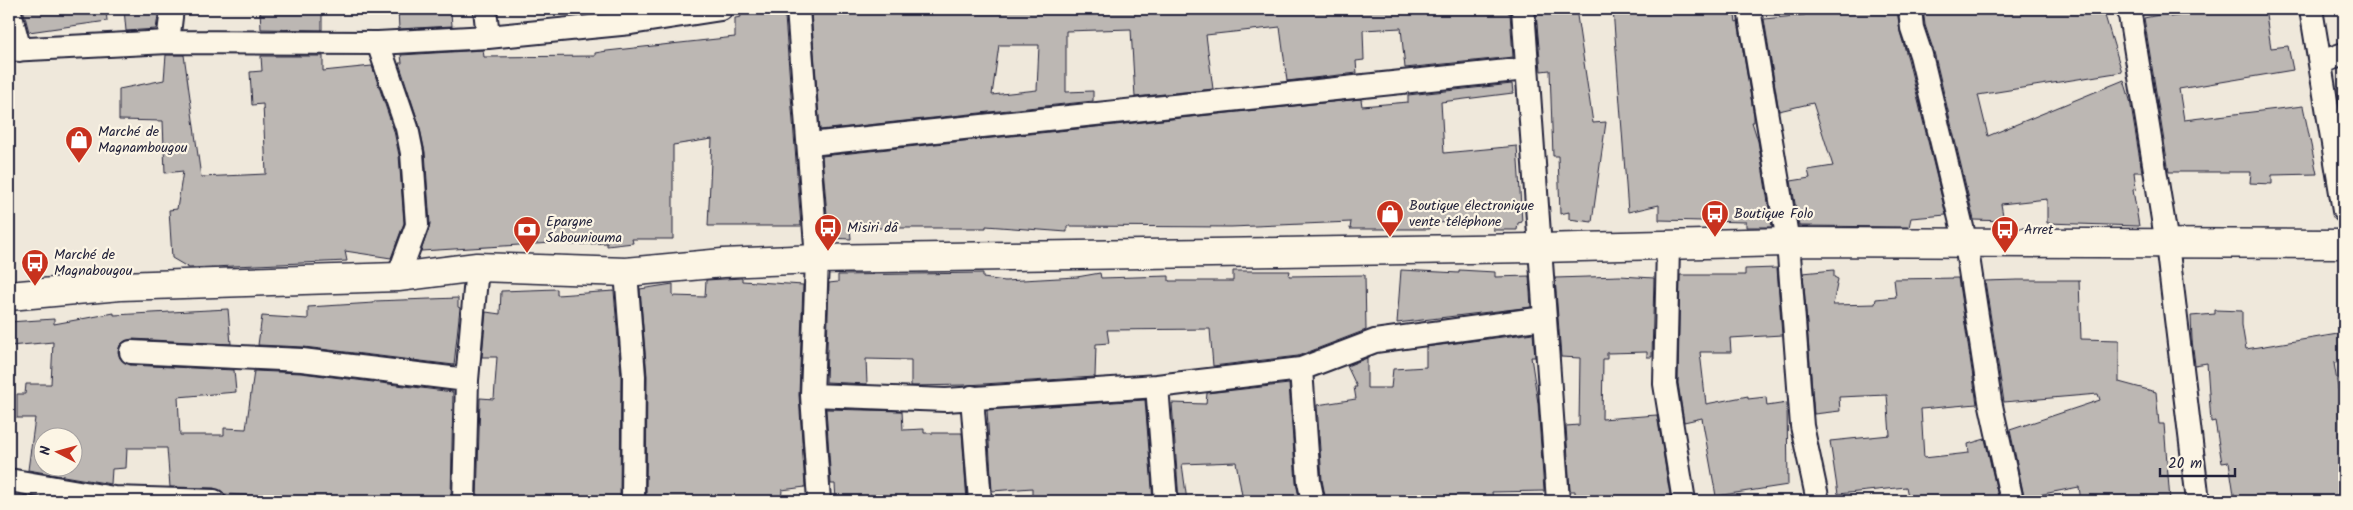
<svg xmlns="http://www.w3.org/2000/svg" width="2353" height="510" font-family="Kalam,sans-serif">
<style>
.building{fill:#bcb7b3;stroke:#22223b;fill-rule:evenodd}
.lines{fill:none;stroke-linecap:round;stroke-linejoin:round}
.street-casing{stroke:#22223b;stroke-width:26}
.secondary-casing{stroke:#22223b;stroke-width:31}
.street{stroke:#fcf5e5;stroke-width:22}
.secondary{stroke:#fcf5e5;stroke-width:28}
.labels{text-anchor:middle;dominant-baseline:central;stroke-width:4.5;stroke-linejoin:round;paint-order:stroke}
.poi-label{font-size:14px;fill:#22223b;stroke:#fcf5e5;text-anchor:start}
</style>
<rect width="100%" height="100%" fill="#efe8db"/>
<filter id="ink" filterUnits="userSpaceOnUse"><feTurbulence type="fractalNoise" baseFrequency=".02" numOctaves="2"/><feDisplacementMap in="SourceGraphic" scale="10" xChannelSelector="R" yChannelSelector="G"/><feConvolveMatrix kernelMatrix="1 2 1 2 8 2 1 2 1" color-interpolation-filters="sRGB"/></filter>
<g filter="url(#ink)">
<path class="building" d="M 23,9 L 106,9 L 107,21 L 29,32 Z
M 124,9 L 159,9 L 156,29 L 126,31 Z
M 260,9 L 322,9 L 322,30 L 261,29 Z
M 398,9 L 437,9 L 437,13 L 451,12 L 452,26 L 399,29 Z
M 753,9 L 781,9 L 783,17 L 785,17 L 801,226 L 708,226 L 712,139 L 673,145 L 673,239 L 632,239 L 633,243 L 607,246 L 607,243 L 570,245 L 569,242 L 421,251 L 430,224 L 425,152 L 419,124 L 399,63 L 402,63 L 401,55 L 483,50 L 484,57 L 595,56 L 595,53 L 607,51 L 735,37 L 735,18 L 741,17 L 740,11 Z
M 831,9 L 1508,9 L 1508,13 L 1510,13 L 1513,57 L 1405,68 L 1401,28 L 1363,30 L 1364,60 L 1356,61 L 1357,73 L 1287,81 L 1280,27 L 1206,35 L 1213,89 L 1135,97 L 1131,29 L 1066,31 L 1066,92 L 1093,91 L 1093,101 L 820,130 L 811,12 ZM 999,45 L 1039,45 L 1037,90 L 992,95 Z
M 1549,9 L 1576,9 L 1593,123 L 1606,122 L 1592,222 L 1569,219 L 1569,212 L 1560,214 L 1558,156 L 1553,156 L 1550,70 L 1541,71 L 1536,13 L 1549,13 Z
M 1613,9 L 1734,9 L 1736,22 L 1738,21 L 1754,116 L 1754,122 L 1752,122 L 1758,141 L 1772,227 L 1746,227 L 1746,222 L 1659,220 L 1659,205 L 1628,212 Z
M 1805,9 L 1897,9 L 1900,32 L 1908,59 L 1946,215 L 1911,218 L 1909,227 L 1799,226 L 1791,181 L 1810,178 L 1808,170 L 1833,166 L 1813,103 L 1779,111 L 1764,19 L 1805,15 Z
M 1923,9 L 2103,9 L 2122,72 L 1978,95 L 1988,136 L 2124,80 L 2130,100 L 2142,172 L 2134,172 L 2136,189 L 2133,190 L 2139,226 L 2047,223 L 2047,199 L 2001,204 L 2004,221 L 1974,220 L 1934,52 L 1925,25 Z
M 2223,9 L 2265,9 L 2271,48 L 2288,46 L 2293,70 L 2179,89 L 2184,120 L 2303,106 L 2317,174 L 2272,175 L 2272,184 L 2250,183 L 2251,172 L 2169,172 L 2144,18 L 2169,13 L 2170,17 Z
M 166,55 L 184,55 L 201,177 L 266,174 L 263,104 L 252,105 L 250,72 L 262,71 L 261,56 L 323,56 L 323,71 L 372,66 L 394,131 L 399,155 L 404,223 L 391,258 L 345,251 L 347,261 L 189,268 L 172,258 L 169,210 L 177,209 L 183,171 L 165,173 L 163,121 L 119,120 L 119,89 L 164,80 Z
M 1512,84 L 1513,93 L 1441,102 L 1444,153 L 1517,146 L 1522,222 L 1518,223 L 1517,230 L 1493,230 L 1493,221 L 1430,223 L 1430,229 L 1350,229 L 1351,222 L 1231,227 L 1067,226 L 1067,232 L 986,226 L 986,228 L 850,228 L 851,239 L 829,238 L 822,156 L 1361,99 L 1362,106 L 1408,102 L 1408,95 Z
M 1777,268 L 1782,335 L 1730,338 L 1731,352 L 1700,352 L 1706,404 L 1748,396 L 1748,399 L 1766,397 L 1767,406 L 1787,403 L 1788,485 L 1716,496 L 1702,418 L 1684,422 L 1678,383 L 1680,275 L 1745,275 L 1745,269 Z
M 1401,270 L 1459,273 L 1459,270 L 1495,272 L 1495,277 L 1529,276 L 1531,307 L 1397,323 Z
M 1834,270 L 1834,277 L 1838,279 L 1833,305 L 1875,304 L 1876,299 L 1896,297 L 1894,279 L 1958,278 L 1977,404 L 1921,409 L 1924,458 L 1969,453 L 1968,444 L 1985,439 L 1999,501 L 1909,501 L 1906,487 L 1838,494 L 1830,441 L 1890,435 L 1887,395 L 1839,397 L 1840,411 L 1814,414 L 1803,273 Z
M 1233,271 L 1290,271 L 1289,276 L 1365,275 L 1366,330 L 1298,356 L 1213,366 L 1210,329 L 1107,330 L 1109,343 L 1096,344 L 1095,377 L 967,385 L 911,386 L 911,360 L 866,359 L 867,384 L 826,382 L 829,283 L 838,282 L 838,275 L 983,273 L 983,278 L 1005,281 L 1077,277 L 1100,273 L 1101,278 L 1169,276 L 1169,281 L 1233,281 Z
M 1620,276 L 1654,278 L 1652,357 L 1647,357 L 1647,352 L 1607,353 L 1607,359 L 1603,359 L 1602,419 L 1657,415 L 1671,501 L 1575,501 L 1575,491 L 1570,491 L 1566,426 L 1579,425 L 1580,358 L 1561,357 L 1555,278 Z
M 742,278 L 742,281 L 803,285 L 799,395 L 805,487 L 782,490 L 781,501 L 646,501 L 647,376 L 640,289 L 673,284 L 673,296 L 705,297 L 706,280 Z
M 2017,280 L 2079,280 L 2081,339 L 2119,340 L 2119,382 L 2156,392 L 2159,424 L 2164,424 L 2170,501 L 2081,501 L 2079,487 L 2038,495 L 2039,501 L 2025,501 L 2010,430 L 2100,400 L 2098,394 L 2004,402 L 1985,281 Z
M 557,289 L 557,295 L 614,291 L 621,376 L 620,501 L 477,501 L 480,398 L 494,399 L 497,357 L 482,357 L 486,312 L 500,314 L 501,291 Z
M 458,298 L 458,307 L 460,308 L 454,365 L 304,347 L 258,345 L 262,316 L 308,319 L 308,307 L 374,303 L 374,301 Z
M 228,309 L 231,344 L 132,339 L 125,341 L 120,345 L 118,352 L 120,358 L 130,365 L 234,370 L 236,392 L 178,397 L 180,435 L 224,435 L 224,428 L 246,429 L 254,371 L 301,373 L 453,392 L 451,501 L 349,501 L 225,494 L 214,488 L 170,487 L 167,448 L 127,448 L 126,468 L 112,469 L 111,484 L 28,470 L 35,418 L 17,418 L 17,394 L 25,394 L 26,384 L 51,384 L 53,342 L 10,346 L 9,322 L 54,319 L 54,324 L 114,313 L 114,315 ZM 42,438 L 72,438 L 72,468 L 42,468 Z
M 2215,310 L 2242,311 L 2242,325 L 2246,349 L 2344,333 L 2344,362 L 2334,363 L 2344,425 L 2344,501 L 2235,501 L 2229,462 L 2222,463 L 2215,421 L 2211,422 L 2207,363 L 2195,365 L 2192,340 L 2191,316 L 2215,314 Z
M 1533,333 L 1535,357 L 1531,357 L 1538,403 L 1544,491 L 1492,492 L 1493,501 L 1326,501 L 1322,480 L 1317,405 L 1356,399 L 1354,387 L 1357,387 L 1347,366 L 1367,358 L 1367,388 L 1391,388 L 1393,369 L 1426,367 L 1426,347 Z
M 1289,384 L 1296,483 L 1300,501 L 1243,501 L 1236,462 L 1182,464 L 1187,501 L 1179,501 L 1172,403 L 1206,404 L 1207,393 Z
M 1145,400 L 1153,501 L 1032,501 L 1032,488 L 992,491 L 987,410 Z
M 826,409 L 902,411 L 903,430 L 924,429 L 924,433 L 962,433 L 967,501 L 836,501 L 835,484 L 831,484 Z
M 24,496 L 55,501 L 23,501 Z"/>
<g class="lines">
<defs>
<path id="street" d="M 9,9 L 20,50
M 485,9 L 488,37
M 798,9 L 817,259 L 812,395 L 819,501
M 1523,9 L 1558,501
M 1749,9 L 1788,242 L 1802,426 L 1818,501
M 1910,9 L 1912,28 L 1921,55 L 1966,244 L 1990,401 L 2012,501
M 2129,9 L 2167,244 L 2198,501
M 2311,9 L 2344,211
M 168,42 L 172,9
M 378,43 L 407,128 L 412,153 L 417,225 L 398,277
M 9,50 L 168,42 L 378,43 L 488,37 L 631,23 L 721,9
M 2321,62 L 2344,54
M 810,144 L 1526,69
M 1668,246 L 1665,384 L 1684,501
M 626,272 L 634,376 L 633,501
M 131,352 L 302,360 L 467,380
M 1301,369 L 1309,482 L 1313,501
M 1157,386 L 1166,501
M 812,395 L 946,400 L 1157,386 L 1301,369 L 1375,341 L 1544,318
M 972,397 L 980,501
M 9,480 L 114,498 L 214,501
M 464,501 L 467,380 L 477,267"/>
<path id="secondary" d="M 9,296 L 120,286 L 398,277 L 477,267 L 626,272 L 723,263 L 817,259 L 1539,248 L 1788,242 L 2344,244"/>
</defs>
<use href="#street" class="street-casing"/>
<use href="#secondary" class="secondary-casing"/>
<use href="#street" class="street"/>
<use href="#secondary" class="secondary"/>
</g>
</g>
<defs>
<symbol id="shop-pin" viewBox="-11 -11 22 30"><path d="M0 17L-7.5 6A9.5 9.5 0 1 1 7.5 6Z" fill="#c8321e" stroke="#fcf5e5"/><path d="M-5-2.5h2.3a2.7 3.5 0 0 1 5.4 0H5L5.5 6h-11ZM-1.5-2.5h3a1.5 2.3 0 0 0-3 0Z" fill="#fff"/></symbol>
<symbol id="bus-pin" viewBox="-11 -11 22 30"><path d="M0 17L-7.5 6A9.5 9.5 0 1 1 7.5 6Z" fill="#c8321e" stroke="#fcf5e5"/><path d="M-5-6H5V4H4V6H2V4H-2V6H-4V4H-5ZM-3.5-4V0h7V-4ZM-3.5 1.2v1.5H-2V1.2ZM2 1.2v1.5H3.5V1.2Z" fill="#fff"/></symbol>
<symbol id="bank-pin" viewBox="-11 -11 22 30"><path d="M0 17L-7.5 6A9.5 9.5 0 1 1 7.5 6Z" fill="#c8321e" stroke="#fcf5e5"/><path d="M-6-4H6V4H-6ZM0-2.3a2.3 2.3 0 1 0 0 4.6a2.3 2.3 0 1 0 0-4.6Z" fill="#fff"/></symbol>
</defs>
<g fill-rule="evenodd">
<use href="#shop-pin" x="63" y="124" width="32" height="43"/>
<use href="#shop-pin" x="1374" y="198" width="32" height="43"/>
<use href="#bus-pin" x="1699" y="198" width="32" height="43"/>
<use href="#bus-pin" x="812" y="212" width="32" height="43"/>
<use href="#bank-pin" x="511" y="214" width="32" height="43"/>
<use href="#bus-pin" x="1989" y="214" width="32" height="43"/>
<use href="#bus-pin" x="19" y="247" width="32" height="43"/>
</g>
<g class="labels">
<g class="poi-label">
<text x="98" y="132">Marché de<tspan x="98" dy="16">Magnambougou</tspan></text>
<text x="1409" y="206">Boutique électronique<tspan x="1409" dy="16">vente téléphone</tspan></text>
<text x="1734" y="214">Boutique Folo</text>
<text x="546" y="222">Epargne<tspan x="546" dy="16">Sabouniouma</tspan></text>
<text x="847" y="228">Misiri dâ</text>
<text x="2024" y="230">Arret</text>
<text x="54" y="255">Marché de<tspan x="54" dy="16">Magnabougou</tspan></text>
</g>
</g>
<rect width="2353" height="510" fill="none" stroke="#fcf5e5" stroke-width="30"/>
<rect x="15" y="15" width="2323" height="480" fill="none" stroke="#22223b" stroke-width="2" filter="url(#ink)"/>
<g transform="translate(58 452) rotate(276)"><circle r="24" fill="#fcf5e5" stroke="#a5a1a1"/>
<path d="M0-4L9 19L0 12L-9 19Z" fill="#c8321e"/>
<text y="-8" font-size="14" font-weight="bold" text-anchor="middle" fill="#22223b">N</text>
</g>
<path d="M2160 468v8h75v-8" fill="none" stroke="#22223b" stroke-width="2.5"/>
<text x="2168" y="468" font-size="15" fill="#22223b" stroke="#fcf5e5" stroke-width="4" paint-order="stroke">20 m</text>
</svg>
